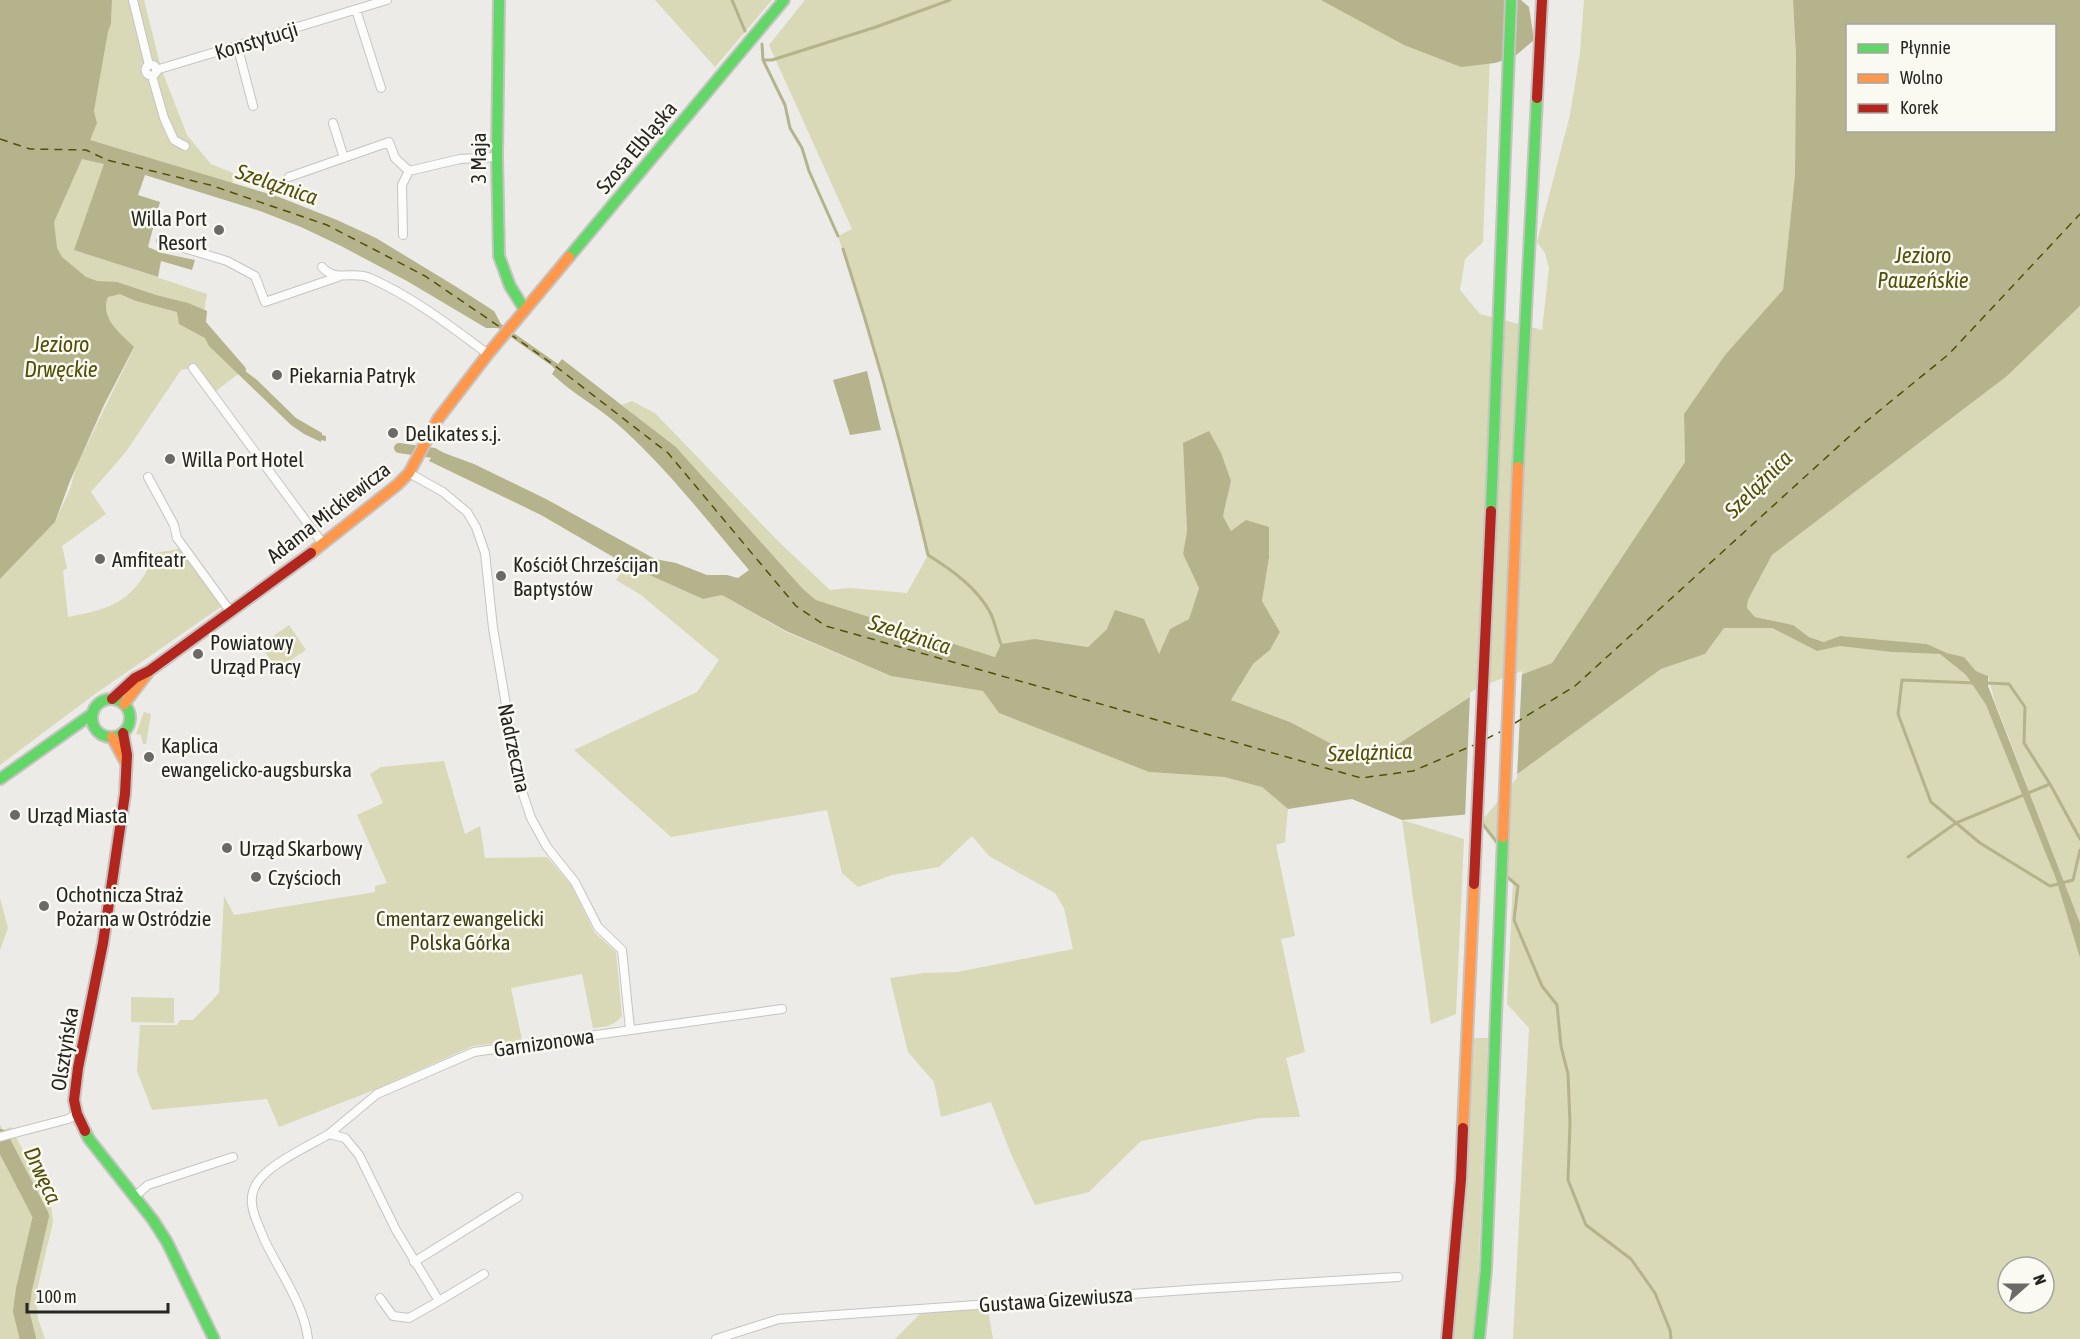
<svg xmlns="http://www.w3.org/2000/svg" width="2080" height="1339" font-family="'Asap Condensed',sans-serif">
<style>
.green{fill:#d9d8b7;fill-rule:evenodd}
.water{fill:#b5b38b;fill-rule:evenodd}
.pier{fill:#ecebe7}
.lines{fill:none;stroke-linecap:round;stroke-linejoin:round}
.stream{stroke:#b5b38b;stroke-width:3}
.canal{stroke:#b5b38b;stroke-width:10}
.river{stroke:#b5b38b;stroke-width:16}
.ferry{stroke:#534f08;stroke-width:1.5;stroke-dasharray:8 6;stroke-linecap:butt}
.street-casing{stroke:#c5c4c2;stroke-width:10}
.fast-casing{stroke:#c5c4c2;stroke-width:14}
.slow-casing{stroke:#c5c4c2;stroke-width:14}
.jam-casing{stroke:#c5c4c2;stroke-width:14}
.street{stroke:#fcfcfb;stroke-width:8}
.fast{stroke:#63d668;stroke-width:10}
.slow{stroke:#ff974d;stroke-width:10}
.jam{stroke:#b3261e;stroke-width:10}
.poi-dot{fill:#6b6a68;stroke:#fafaf3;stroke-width:2}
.labels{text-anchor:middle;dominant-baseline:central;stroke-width:5;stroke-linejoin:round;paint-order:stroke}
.street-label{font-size:21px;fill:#252523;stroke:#fafaf3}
.poi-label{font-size:21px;fill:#252523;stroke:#fafaf3;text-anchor:start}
.park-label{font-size:21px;fill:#3f3c0f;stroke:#fafaf3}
.water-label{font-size:22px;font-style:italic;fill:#534f08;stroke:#fafaf3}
</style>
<rect width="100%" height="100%" fill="#ecebe7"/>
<path class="green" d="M 0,0 L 97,123 L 94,111 L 108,32 L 111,24 L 112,0 L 144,0 L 161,68 L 187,135 L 211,164 L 233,173 L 232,193 L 107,160 L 94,256 L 207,294 L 202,325 L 242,371 L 212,394 L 193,368 L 181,370 L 125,453 L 91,492 L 106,514 L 62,546 L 67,568 L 63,571 L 68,617 C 117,608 135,599 156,553 L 184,548 L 225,604 L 95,694 L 0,765 L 0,579 L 55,522 L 70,489 L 77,465 L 134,348 L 70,368 Z
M 655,0 L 772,0 L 715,67 Z
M 805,0 L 1492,0 L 1483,242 L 1465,259 L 1460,290 L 1480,314 L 1542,330 L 1549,268 L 1545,253 L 1537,242 L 1570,115 L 1580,53 L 1584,0 L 1793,0 L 1796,56 L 1795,175 L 1783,291 L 1725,355 L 1684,414 L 1685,462 L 1552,663 L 1479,691 L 1392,748 L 1351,754 L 1290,722 L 1231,700 L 1253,664 L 1270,650 L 1280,632 L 1262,601 L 1269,558 L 1231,531 L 1223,516 L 1231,481 L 1183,443 L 1187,531 L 1183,554 L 1199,587 L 1189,619 L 1170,629 L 1159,655 L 1107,629 L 1088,647 L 1035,639 L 995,657 L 816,600 L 803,589 L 676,447 L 622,405 L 632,401 L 655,413 L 779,542 L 830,590 L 850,588 L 907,593 L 928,555 C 903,447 873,341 838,236 L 852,229 L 769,45 Z
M 2080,306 L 2080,923 L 1995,702 L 1988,676 L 1976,671 L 1964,657 L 1947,653 L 1927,644 L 1840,636 L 1825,642 L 1809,637 L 1793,625 L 1755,617 L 1747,608 L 1748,600 L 1772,555 L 2007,376 Z
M 627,565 L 703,599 L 722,595 L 786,632 L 891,676 L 983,691 L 999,713 L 1149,772 L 1224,777 L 1262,787 L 1288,809 L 1285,842 L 1276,845 L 1295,936 L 1281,939 L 1305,1052 L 1286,1058 L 1300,1117 L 1260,1118 L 1141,1141 L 1089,1192 L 1035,1205 L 1011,1154 L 991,1102 L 941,1117 L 934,1082 L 908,1052 L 890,978 L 924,973 L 957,972 L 1073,949 L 1064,908 L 1055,893 L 989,856 L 972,836 L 939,867 L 892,875 L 858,887 L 842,873 L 827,810 L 671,837 L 574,750 L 697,692 L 719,660 L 641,595 L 616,580 Z
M 289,625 L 306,650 L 277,669 L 260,645 Z
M 1724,628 L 1772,628 L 1817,651 L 1840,645 L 1892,652 L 1940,654 L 1966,675 L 1986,705 L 2056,879 L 2080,958 L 2080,1339 L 1513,1339 L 1529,1028 L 1507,1004 L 1513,882 L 1506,876 L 1503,851 L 1475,814 L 1512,778 L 1661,669 L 1705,654 ZM 2008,1267 L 2044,1267 L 2044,1303 L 2008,1303 Z
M 144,712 L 151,714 L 146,744 L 143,744 L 141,735 L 136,734 Z
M 444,761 L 465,834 L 480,826 L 485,858 L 547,857 L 571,885 L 594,932 L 616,952 L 622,1016 C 614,1026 605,1027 593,1028 L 582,974 L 511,988 L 522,1040 L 473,1046 L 374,1090 L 279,1127 L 267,1099 L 152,1110 L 137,1071 L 140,1025 L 177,1025 L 180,1020 L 193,1020 L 219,993 L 224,896 L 234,915 L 375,892 L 375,886 L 387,883 L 357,815 L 383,803 L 370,774 L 381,767 Z
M 1402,820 L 1464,839 L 1456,1014 L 1431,1024 Z
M 0,898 L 8,928 L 0,950 Z
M 131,997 L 174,998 L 174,1023 L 131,1022 Z
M 1474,1038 L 1488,1038 L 1477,1307 L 1473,1339 L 1453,1339 L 1464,1228 Z
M 0,1125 L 3,1130 L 11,1127 L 51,1205 L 53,1222 L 36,1294 L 38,1319 L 45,1339 L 0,1339 Z
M 987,1304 L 993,1339 L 895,1339 L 926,1308 Z"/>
<path class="water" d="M 0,0 L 112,0 L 111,24 L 108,32 L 94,111 L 97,123 L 90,140 L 279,197 L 337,220 L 376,238 L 455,286 L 494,311 L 501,324 L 558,364 L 562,359 L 676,447 L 803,589 L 816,600 L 995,657 L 1001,644 L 1035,639 L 1088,647 L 1107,629 L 1115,610 L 1144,619 L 1159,654 L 1170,629 L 1189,619 L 1199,588 L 1183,554 L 1187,531 L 1183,443 L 1209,431 L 1221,453 L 1231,481 L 1223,516 L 1231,531 L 1246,520 L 1269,527 L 1269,558 L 1262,601 L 1280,632 L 1270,650 L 1253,664 L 1231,700 L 1290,722 L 1351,754 L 1392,748 L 1479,691 L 1552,663 L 1685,462 L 1684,414 L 1725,355 L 1783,290 L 1795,175 L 1796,56 L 1793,0 L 2080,0 L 2080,306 L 2007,376 L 1772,555 L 1748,600 L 1747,608 L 1755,617 L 1793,625 L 1809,637 L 1824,642 L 1840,636 L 1927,644 L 1947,653 L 1964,657 L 1976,671 L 1988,676 L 1988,686 L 2080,923 L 2080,958 L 2056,879 L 1986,705 L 1966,675 L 1940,654 L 1892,652 L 1840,646 L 1817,651 L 1772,628 L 1724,628 L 1705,654 L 1661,669 L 1512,778 L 1484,813 L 1402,820 L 1352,799 L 1288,809 L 1262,787 L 1224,777 L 1149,772 L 999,713 L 983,691 L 891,676 L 786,631 L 722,595 L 703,599 L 627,565 L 541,515 L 429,461 L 436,450 L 474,464 L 546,499 L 655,559 L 676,563 L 707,575 L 727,575 L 738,578 L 749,570 C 709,523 670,472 624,430 C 602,409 574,395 552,374 L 555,369 L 552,366 L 498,328 L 486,328 L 407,281 L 341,246 L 301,227 L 260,211 L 145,175 L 138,195 L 160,202 L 148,247 L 162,253 L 195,260 L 192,270 L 161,261 L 158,277 L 74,250 L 104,164 L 82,159 L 54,222 L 57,248 L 62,257 L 86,277 L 97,281 L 117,282 L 156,295 L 188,303 L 207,311 L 206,323 L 212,332 L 208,336 L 228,358 L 257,380 L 296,418 L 322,433 L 322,435 L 326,436 L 326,441 L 321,440 L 321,442 L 304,434 L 291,425 L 209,346 L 205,338 L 179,324 L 177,312 L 136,301 L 120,294 L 108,297 C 99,318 121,334 134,347 L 104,405 L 70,481 L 55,522 L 0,579 ZM 1848,26 L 2054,26 L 2054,130 L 1848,130 Z
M 1321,0 L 1521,0 L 1529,7 L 1534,40 L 1514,57 L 1495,63 L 1461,67 L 1404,45 Z
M 867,371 L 881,430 L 850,435 L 833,380 Z"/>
<path class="pier" d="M 1522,671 L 1517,778 L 1486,816 L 1465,818 L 1470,693 L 1477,688 Z"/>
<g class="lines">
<path class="stream" d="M 732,0 L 745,31
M 762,44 L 763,60 L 785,105 L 790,128 L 802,148 L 809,171 L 838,236
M 763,60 L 772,60 L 876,27 L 950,0
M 843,249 C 876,350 904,452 928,555 C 952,570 976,587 990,612 C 995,622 997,634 1001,644
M 1974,683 L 1902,680 L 1898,714 L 1931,802 L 1980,843 L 2050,886 L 2073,880 L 2080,850
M 1987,683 L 2009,684 L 2025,707 L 2024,743 L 2050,784
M 1482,823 L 1498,844
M 1908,857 L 1956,823 L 2050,784 L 2080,839
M 1506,876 L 1518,886 L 1514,920 L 1542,986 L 1557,1005 L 1561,1046 L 1568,1074 L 1570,1123 L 1568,1180 L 1586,1225 L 1631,1259 L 1655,1293 L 1670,1330 L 1671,1339"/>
<path class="canal" d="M 202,325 L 241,370
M 399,448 L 434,453 L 446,460"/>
<path class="river" d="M 0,1137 L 41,1216 L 24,1289 L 21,1311 L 28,1339"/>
<path class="ferry" d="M 0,139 L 30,149 L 86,150 L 107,160 L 210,185 L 327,225 L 425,276 L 503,329
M 510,334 L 554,365 L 668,453 L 796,606 L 826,626 L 1361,778 L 1413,771 L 1474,745
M 1515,723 L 1575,686 L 1863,424 L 1949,354 L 2080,214
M 1486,739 L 1500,732"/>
<defs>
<path id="street" d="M 133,0 L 149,65
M 356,10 L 381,88
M 237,45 L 253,106
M145.5 70a5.5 5.5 0 1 1 11 0a5.5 5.5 0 1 1-11 0Z
M 156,70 L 387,0
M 152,76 L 164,118 L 174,140 L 185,146
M 333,123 L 344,158
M 289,177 L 389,142 L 395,158 L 409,171
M 403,235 L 402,185 L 409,171 L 460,159 L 497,157
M 161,241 L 227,261 L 255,276 L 265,302 L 338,277
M 322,267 C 336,283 353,270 370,278 C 413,297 450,326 488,354
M 193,368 L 323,544
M 409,473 L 443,492 L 467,512 L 476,527 L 485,553 L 493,628 L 519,782 L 531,818 L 547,847 L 575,882 L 598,927 L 622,950 L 630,1029
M 148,477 L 174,525 L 177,538 L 230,611
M 329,1134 L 377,1094 L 474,1052 L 782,1009
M 0,1137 L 68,1119 L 77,1114
M 134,1197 L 148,1185 L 233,1157
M 414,1262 L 518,1197
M 380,1298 L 393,1316 L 409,1318 L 439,1301
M 308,1339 C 304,1304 279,1271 264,1239 C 260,1228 253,1216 252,1204 C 251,1195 254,1186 260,1179 C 275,1161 309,1146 329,1134 L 345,1138 L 359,1155 L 396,1230 L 439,1301 L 484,1274
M 716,1339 L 779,1319 L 1201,1289 L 1398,1277"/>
<path id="fast" d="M 499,0 L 497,157 L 499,256 L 510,286 L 525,310
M 569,257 L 784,0
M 1518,467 L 1537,98
M 1491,511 L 1511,0
M92 718a19 19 0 1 1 38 0a19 19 0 1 1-38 0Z
M 0,779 L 92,714
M 85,1131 L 89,1139 L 153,1220 L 167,1242 L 214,1339
M 1479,1339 L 1486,1269 L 1503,837"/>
<path id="slow" d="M 311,553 L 397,485 L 409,473 L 438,419 L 488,354 L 569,257
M 124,704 L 147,674
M 112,737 L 126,763
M 1503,837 L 1518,467
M 1463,1128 L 1474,884"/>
<path id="jam" d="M 1537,98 L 1542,0
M 112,699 L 135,678 L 149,671 L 311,553
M 1474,884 L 1491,511
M 85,1131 L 77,1114 L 74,1100 L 78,1068 L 103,943 L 125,794 L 127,755 L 123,733
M 1447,1339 L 1461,1179 L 1463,1128"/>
</defs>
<use href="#street" class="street-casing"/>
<use href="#fast" class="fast-casing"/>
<use href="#slow" class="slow-casing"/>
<use href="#jam" class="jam-casing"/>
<use href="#street" class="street"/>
<use href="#fast" class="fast"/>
<use href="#slow" class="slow"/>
<use href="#jam" class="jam"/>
</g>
<g class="poi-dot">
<circle cx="219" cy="230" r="6"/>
<circle cx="277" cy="375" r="6"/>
<circle cx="393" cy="433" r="6"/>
<circle cx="170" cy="459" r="6"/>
<circle cx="100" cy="559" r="6"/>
<circle cx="501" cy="576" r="6"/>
<circle cx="198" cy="654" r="6"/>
<circle cx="149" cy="757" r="6"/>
<circle cx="15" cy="815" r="6"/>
<circle cx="227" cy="848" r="6"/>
<circle cx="256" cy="877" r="6"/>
<circle cx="44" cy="906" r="6"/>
</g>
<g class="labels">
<g class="street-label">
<text transform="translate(256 40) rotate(-17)">Konstytucji</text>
<text transform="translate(636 147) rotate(-50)">Szosa Elbląska</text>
<text transform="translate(478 158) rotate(-90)">3 Maja</text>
<text transform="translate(328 512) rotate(-38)">Adama Mickiewicza</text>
<text transform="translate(515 748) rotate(78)">Nadrzeczna</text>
<text transform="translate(544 1042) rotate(-8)">Garnizonowa</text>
<text transform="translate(64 1049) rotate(-81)">Olsztyńska</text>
<text transform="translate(1056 1299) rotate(-4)">Gustawa Gizewiusza</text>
</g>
<g class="poi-label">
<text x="207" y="218" text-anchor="end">Willa Port<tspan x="207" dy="24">Resort</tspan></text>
<text x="289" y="375">Piekarnia Patryk</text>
<text x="405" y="433">Delikates s.j.</text>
<text x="182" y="459">Willa Port Hotel</text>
<text x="112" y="559">Amfiteatr</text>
<text x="513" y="564">Kościół Chrześcijan<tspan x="513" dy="24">Baptystów</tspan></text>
<text x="210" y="642">Powiatowy<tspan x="210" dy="24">Urząd Pracy</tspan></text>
<text x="161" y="745">Kaplica<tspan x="161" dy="24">ewangelicko-augsburska</tspan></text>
<text x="27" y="815">Urząd Miasta</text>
<text x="239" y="848">Urząd Skarbowy</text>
<text x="268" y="877">Czyścioch</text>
<text x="56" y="894">Ochotnicza Straż<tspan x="56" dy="24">Pożarna w Ostródzie</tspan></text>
</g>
<g class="park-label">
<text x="460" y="918">Cmentarz ewangelicki<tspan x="460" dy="24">Polska Górka</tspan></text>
</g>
<g class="water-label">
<text transform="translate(277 184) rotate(19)">Szelążnica</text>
<text x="1923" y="255">Jezioro<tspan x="1923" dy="25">Pauzeńskie</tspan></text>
<text x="61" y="344">Jezioro<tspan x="61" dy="25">Drwęckie</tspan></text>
<text transform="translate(1758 484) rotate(-45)">Szelążnica</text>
<text transform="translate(910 634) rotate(18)">Szelążnica</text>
<text transform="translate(1370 752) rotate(-2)">Szelążnica</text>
<text transform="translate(43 1175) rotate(65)">Drwęca</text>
</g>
</g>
<rect x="1846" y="24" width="210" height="108" fill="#fafaf3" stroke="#a5a5a0" stroke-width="1.5"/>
<rect x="1858" y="44" width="30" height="9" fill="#63d668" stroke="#a5a5a0" stroke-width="1.5"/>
<text x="1900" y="54" font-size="18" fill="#252523">Płynnie</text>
<rect x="1858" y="74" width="30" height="9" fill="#ff974d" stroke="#a5a5a0" stroke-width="1.5"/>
<text x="1900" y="84" font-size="18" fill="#252523">Wolno</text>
<rect x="1858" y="104" width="30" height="9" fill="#b3261e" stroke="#a5a5a0" stroke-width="1.5"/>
<text x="1900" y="114" font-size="18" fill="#252523">Korek</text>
<g transform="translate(2026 1285) rotate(69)"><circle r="28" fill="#fafaf3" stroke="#a5a5a0" stroke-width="1.5"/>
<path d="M0-4.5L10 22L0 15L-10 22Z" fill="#6b6a68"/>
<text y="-9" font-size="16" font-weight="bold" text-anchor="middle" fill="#252523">N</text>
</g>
<path d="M27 1303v9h141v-9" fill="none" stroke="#252523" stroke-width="3"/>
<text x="36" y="1303" font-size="18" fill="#252523" stroke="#fafaf3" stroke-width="4.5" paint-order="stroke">100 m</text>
</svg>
